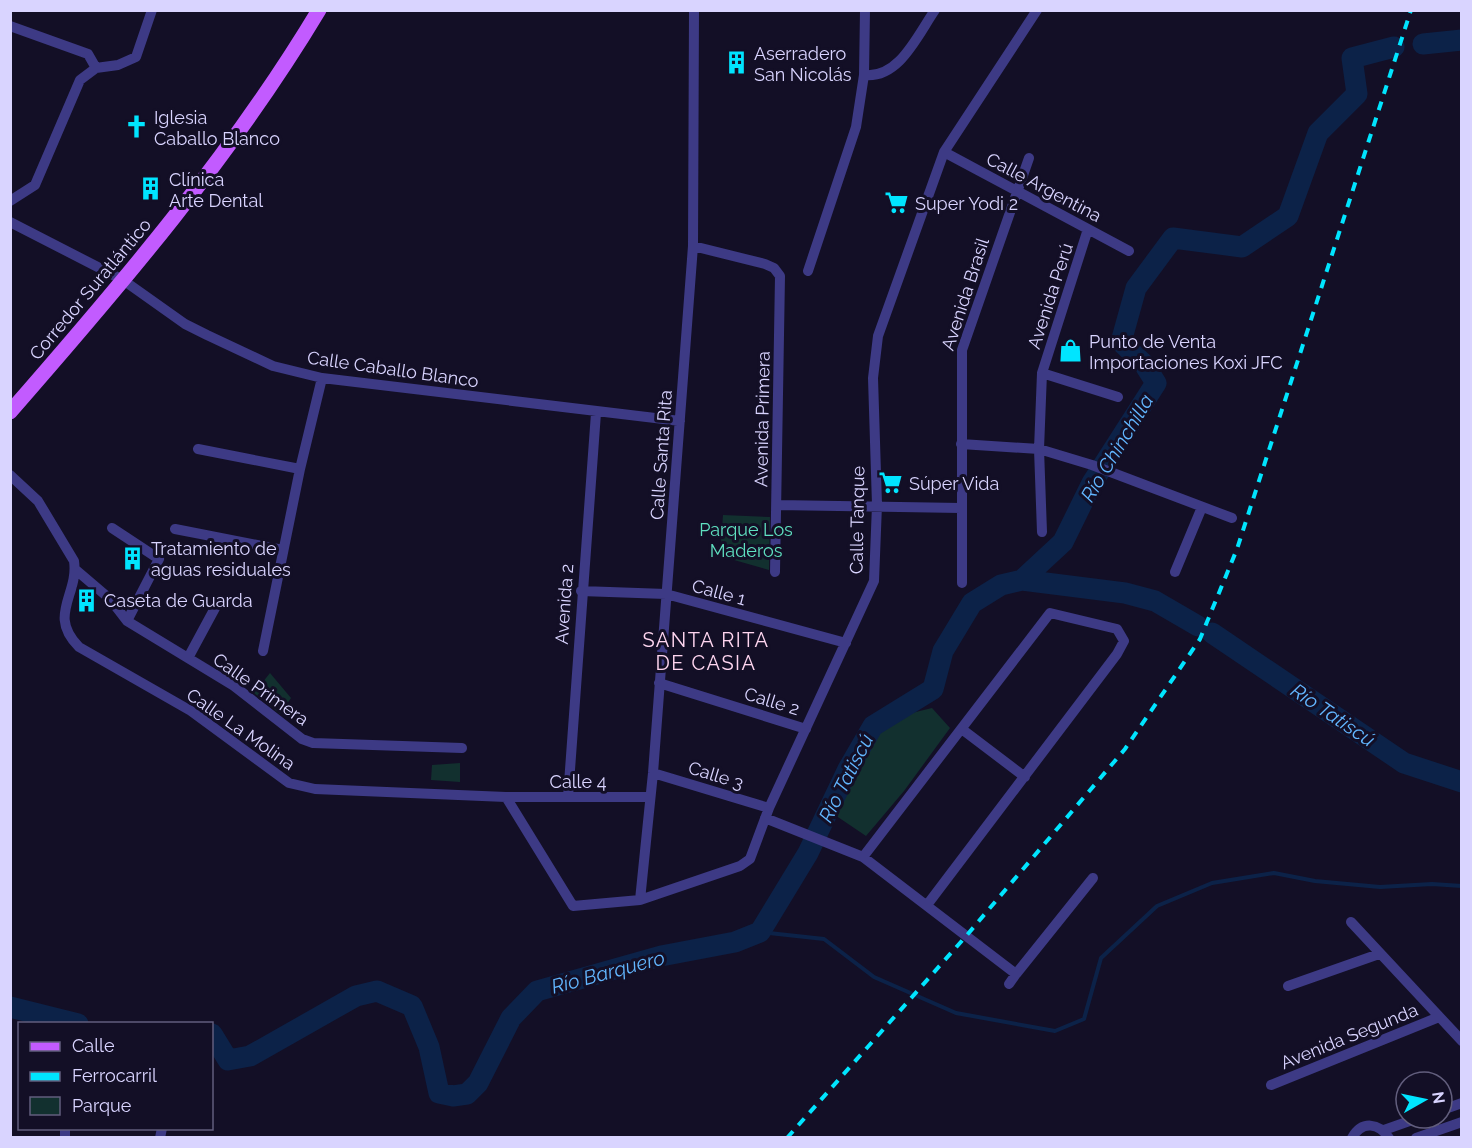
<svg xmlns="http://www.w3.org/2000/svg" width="1472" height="1148" font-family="Raleway,sans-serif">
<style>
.green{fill:#12302f}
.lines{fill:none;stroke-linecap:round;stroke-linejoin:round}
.stream{stroke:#0c2248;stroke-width:4}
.river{stroke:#0c2248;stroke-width:21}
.street{stroke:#3d3a85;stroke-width:10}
.primary{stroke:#c25bff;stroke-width:15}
.rail{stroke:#00e5ff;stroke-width:4;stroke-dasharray:9 8;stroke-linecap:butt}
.labels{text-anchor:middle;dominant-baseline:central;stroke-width:6;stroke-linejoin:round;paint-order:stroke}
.poi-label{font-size:18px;fill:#d9d4ff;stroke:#130f26;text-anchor:start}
.street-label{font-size:18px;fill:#d9d4ff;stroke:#130f26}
.park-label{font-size:18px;fill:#5fe0c0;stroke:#130f26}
.water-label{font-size:20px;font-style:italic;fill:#62b6ff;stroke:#130f26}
.neighbourhood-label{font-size:20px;letter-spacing:1.5px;fill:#ffd6f0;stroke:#130f26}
</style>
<rect width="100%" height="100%" fill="#130f26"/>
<path class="green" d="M 723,515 L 770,517 L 769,570 L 720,556 Z
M 270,673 L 291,698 L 280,714 L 254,693 Z
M 932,708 L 950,728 L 904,791 L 866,836 L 826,809 L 867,724 Z
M 460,763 L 460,782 L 431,780 L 432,765 Z"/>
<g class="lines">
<path class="stream" d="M 760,932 L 824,939 L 874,977 L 956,1013 L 1055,1031 L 1084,1019 L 1101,958 L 1157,906 L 1212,883 L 1274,873 L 1315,881 L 1380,887 L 1432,884 L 1462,886"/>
<path class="river" d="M 1423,44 L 1462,40
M 1022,580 L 1063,542 L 1092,483 L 1156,383 L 1144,364 L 1121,342 L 1136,288 L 1173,238 L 1242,247 L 1288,216 L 1318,133 L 1357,94 L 1352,58 L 1394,47
M 1212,633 L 1404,763 L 1462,782
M 10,1007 L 78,1024
M 212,1034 L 228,1060 L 250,1056 L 356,996 L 377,991 L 412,1006 L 429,1047 L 439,1093 L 453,1096 L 467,1094 L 478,1083 L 511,1018 L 537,991 L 661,956 L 735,942 L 760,932 L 808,853 L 848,769 L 873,726 L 933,689 L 943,651 L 972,603 L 1001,585 L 1022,580 L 1125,593 L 1155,601 L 1198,626"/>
<path class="street" d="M 10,26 L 88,54 L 96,68
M 864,75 C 899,79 917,36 935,10
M 944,152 L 1129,251
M 10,201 L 35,185 L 80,80 L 96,68 L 118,65 L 136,57 L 152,10
M 10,222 L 123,280 L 185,324 L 207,335 L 273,366 L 322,378 L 680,421
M 693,246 L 765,264 L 774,268 L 780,276 L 775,572
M 808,271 L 856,127 L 864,75 L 865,10
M 1042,373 L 1118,397
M 961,444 L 1039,449 L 1092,465 L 1232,518
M 198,449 L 300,469
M 10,475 L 38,501 L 74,561 C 79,595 47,615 79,647 L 191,711 L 289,783 L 315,789 L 506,797 L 573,906 L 640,900 L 740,866 L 750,859 L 769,808 L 874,581 L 877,505 L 873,378 L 878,336 L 944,152 L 1037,10
M 777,505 L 961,508
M 112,528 L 159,559 L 127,621
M 175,529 L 283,550
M 1042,532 L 1039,449 L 1042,373 L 1088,229
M 76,570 L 110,599 L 127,621 L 234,686 L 302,739 L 313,743 L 462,748
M 1175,572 L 1202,507
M 962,583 L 962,350 L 1029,158
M 581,591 L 666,594 L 846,643
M 263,651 L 300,469 L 322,378
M 188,658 L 215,608
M 659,683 L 806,729
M 963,730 L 1025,777
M 653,773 L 769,808
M 506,797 L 650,797
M 568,797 L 596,413
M 765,818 L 863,857 L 1016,974 L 1093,878
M 863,857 L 1050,613 L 1117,629 L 1124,641 L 1117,654 L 927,905
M 640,900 L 653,773 L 693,246 L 694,10
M 1351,922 L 1462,1041
M 1009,984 L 1016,974
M 1288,986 L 1379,954
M 1271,1085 L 1439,1017
M 1442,1110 L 1462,1103
M 1384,1130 L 1418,1118
M 65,1138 L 65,1128
M 160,1138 L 162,1128
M 1352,1138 C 1362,1120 1379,1123 1389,1138
M 1416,1138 L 1462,1122"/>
<path class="primary" d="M 10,412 C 121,285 232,155 319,10"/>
<path class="rail" d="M 787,1138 L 967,935 L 1125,749 L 1200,639 L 1237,549 L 1411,10"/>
</g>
<defs>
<symbol id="building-bare" viewBox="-9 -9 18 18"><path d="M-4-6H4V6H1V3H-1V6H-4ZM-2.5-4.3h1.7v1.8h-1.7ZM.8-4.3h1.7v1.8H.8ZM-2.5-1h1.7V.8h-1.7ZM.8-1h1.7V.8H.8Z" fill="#00e5ff" stroke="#130f26" stroke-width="2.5" paint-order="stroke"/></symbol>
<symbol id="church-bare" viewBox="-9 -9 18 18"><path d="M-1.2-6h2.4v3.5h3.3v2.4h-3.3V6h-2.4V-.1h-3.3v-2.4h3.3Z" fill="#00e5ff" stroke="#130f26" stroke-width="2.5" paint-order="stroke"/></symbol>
<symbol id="supermarket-bare" viewBox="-9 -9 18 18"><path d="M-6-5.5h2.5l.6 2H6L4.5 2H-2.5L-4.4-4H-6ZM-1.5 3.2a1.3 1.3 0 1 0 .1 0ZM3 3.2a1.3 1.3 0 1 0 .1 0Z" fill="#00e5ff" stroke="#130f26" stroke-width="2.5" paint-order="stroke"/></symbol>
<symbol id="shop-bare" viewBox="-9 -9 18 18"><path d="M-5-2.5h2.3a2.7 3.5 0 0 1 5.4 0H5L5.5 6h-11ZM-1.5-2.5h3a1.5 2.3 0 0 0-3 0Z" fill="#00e5ff" stroke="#130f26" stroke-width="2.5" paint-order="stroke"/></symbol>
</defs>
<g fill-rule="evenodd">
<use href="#building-bare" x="720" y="46" width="33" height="33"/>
<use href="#church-bare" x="120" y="110" width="33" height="33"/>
<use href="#building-bare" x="134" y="172" width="33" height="33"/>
<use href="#supermarket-bare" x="880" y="186" width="33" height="33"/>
<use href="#shop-bare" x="1054" y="334" width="33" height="33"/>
<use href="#supermarket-bare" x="874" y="466" width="33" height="33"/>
<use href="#building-bare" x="116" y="542" width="33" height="33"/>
<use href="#building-bare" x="70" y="584" width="33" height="33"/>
</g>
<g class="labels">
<g class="poi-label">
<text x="754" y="53">Aserradero<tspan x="754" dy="21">San Nicolás</tspan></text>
<text x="154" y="117">Iglesia<tspan x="154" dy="21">Caballo Blanco</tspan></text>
<text x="169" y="179">Clínica<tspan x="169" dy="21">Arte Dental</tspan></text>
<text x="915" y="203">Super Yodi 2</text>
<text x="1089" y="341">Punto de Venta<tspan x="1089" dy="21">Importaciones Koxi JFC</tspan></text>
<text x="909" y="483">Súper Vida</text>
<text x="151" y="548">Tratamiento de<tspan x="151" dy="21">aguas residuales</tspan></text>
<text x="104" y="600">Caseta de Guarda</text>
</g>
<g class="street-label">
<text transform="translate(1044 187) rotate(28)">Calle Argentina</text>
<text transform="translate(90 289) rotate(-50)">Corredor Suratlántico</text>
<text transform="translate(965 294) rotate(-72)">Avenida Brasil</text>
<text transform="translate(1050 296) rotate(-72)">Avenida Perú</text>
<text transform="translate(393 369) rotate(8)">Calle Caballo Blanco</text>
<text transform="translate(762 419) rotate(-89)">Avenida Primera</text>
<text transform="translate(661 455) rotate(-86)">Calle Santa Rita</text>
<text transform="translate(857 520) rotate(-89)">Calle Tanque</text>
<text transform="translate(719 592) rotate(15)">Calle 1</text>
<text transform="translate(564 604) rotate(-86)">Avenida 2</text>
<text transform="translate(261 689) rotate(35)">Calle Primera</text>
<text transform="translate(772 701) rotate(17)">Calle 2</text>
<text transform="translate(241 729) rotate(35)">Calle La Molina</text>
<text transform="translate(716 775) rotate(17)">Calle 3</text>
<text x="578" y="781">Calle 4</text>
<text transform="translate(1349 1036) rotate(-22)">Avenida Segunda</text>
</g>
<g class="park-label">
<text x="746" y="529">Parque Los<tspan x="746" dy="21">Maderos</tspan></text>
</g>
<g class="water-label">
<text transform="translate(1117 448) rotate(-59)">Río Chinchilla</text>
<text transform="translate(1333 715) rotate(34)">Río Tatiscú</text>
<text transform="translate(846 778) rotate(-63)">Río Tatiscú</text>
<text transform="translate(608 972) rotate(-15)">Río Barquero</text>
</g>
<g class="neighbourhood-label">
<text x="706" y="640">SANTA RITA<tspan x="706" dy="23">DE CASIA</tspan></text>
</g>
</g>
<rect width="1472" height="1148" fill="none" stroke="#d9d4ff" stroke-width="24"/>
<rect x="18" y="1022" width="195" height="108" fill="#130f26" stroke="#625e7d" stroke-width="1.5"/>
<rect x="30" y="1042" width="30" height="9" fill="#c25bff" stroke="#625e7d" stroke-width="1.5"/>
<text x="72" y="1052" font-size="18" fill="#d9d4ff">Calle</text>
<rect x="30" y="1072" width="30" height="9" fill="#00e5ff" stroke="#625e7d" stroke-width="1.5"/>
<text x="72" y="1082" font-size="18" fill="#d9d4ff">Ferrocarril</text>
<rect x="30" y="1097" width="30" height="18" fill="#12302f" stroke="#625e7d" stroke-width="1.5"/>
<text x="72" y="1112" font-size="18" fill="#d9d4ff">Parque</text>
<g transform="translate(1424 1100) rotate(81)"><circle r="28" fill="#130f26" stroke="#625e7d" stroke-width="1.5"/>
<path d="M0-4.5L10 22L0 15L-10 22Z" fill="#00e5ff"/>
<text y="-9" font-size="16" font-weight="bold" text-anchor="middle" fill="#d9d4ff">N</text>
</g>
</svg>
